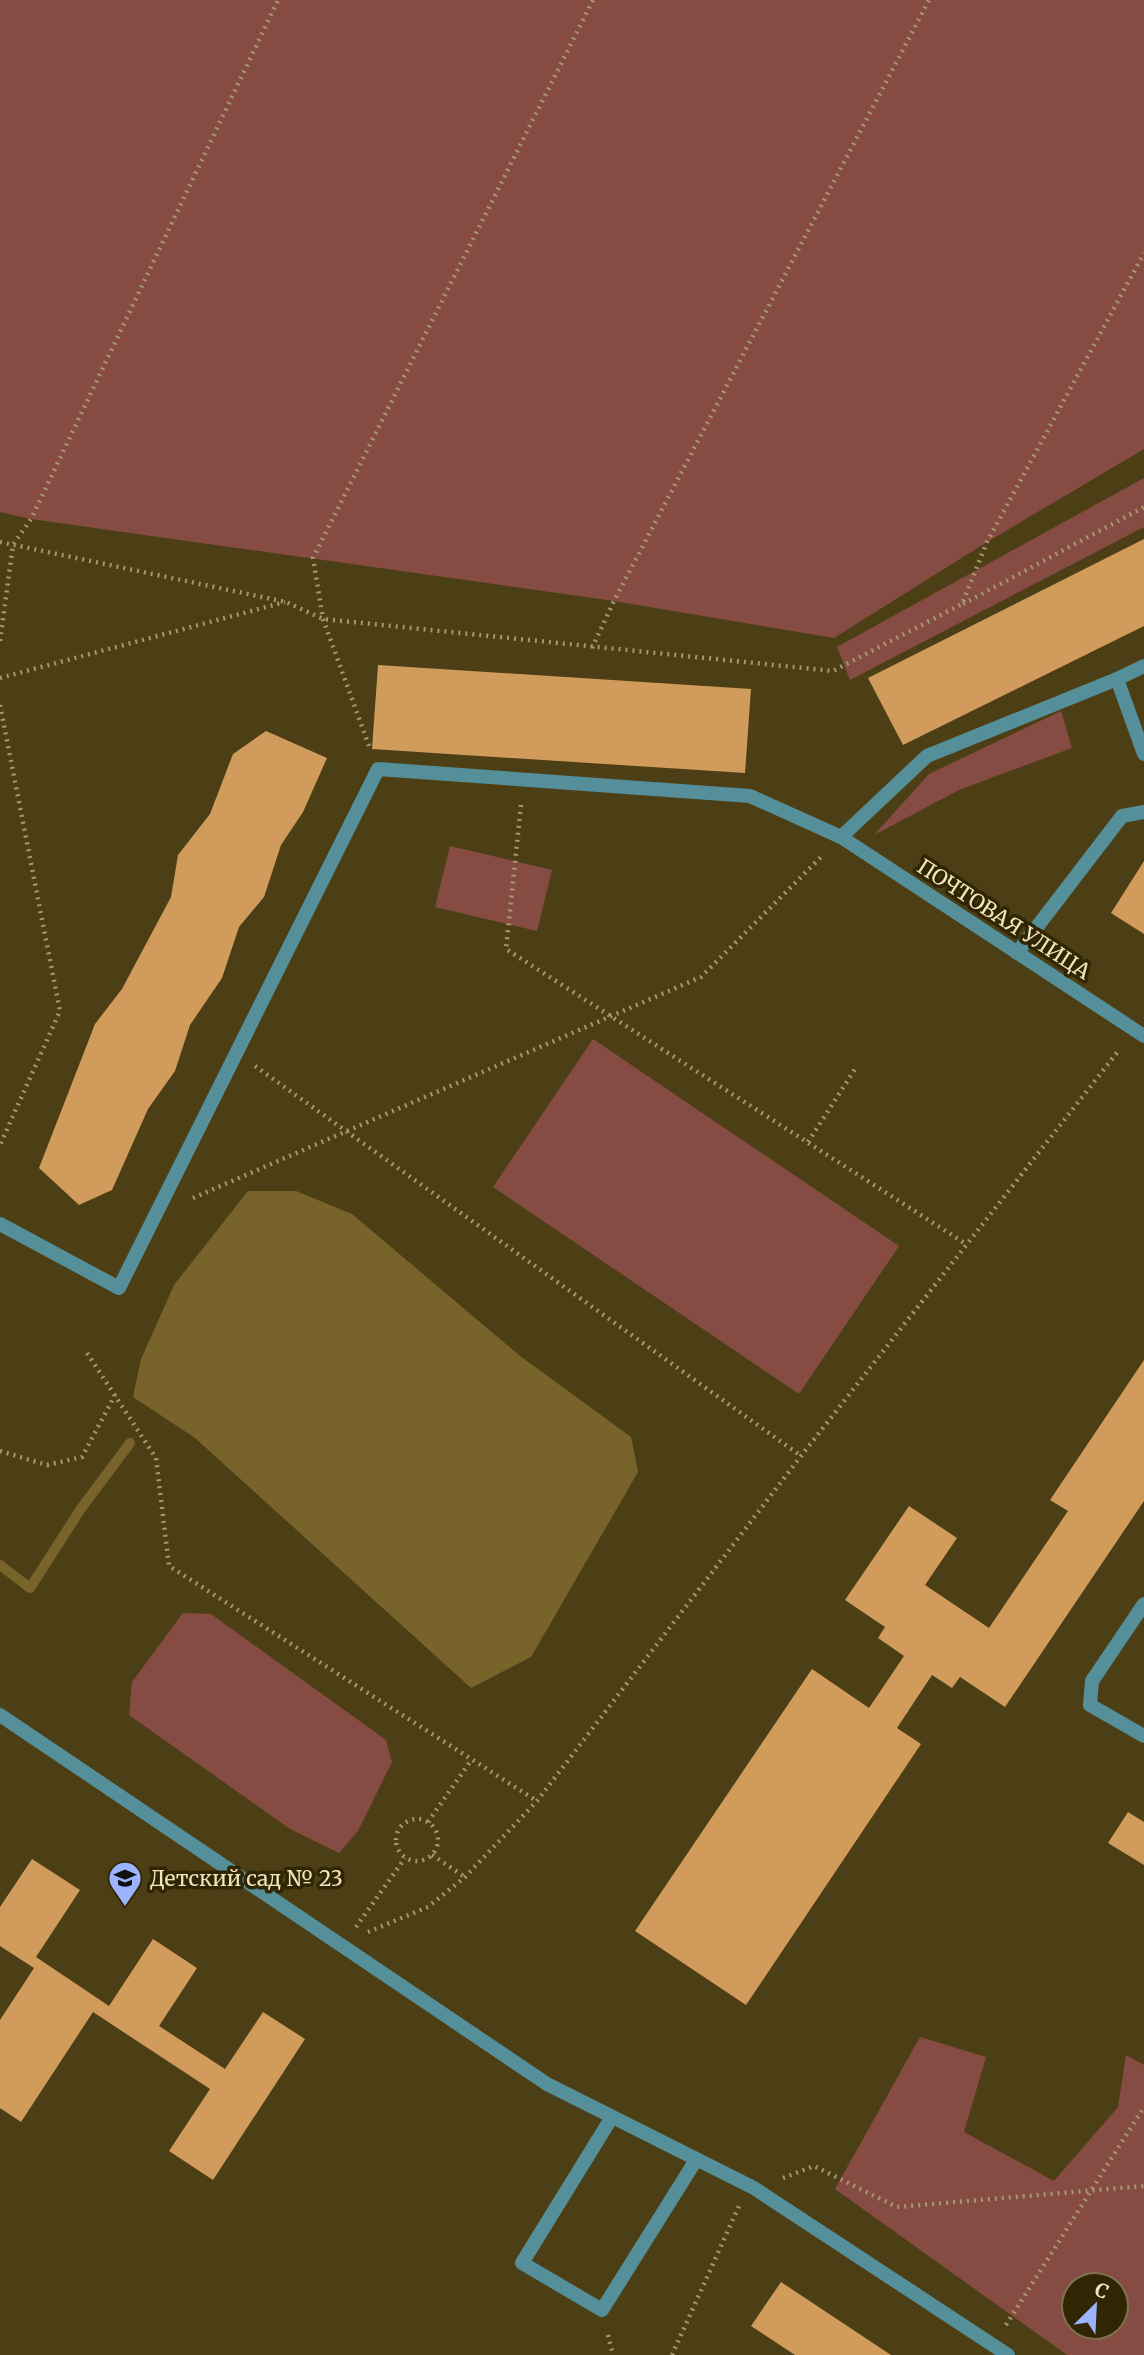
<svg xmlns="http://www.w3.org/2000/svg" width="1144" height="2355" font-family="Merriweather,serif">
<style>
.green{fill:#864c43;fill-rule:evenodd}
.water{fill:#78642a}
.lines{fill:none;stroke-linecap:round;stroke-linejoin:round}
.stream{stroke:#78642a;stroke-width:10}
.building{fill:#d19b5c}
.path{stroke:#a5976f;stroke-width:4.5;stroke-dasharray:2 5;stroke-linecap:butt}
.lane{stroke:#548f9a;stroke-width:14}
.street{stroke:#548f9a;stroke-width:14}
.labels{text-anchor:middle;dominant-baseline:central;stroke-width:7;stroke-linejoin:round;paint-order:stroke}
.street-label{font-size:21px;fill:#f2e4be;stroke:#312604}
.poi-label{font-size:21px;fill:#f2e4be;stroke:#312604;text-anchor:start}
</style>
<rect width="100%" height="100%" fill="#4d3f15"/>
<path class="green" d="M 0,0 L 1144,0 L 1144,449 L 987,542 L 834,638 L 614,601 L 31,519 L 0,512 Z
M 1144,478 L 1144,527 L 850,680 L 837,647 Z
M 1061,711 L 1072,748 L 959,790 L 874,835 L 929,774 Z
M 450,846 L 552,870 L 537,931 L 435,907 Z
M 593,1039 L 899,1246 L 799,1394 L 493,1187 Z
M 183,1613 L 211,1614 L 386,1740 L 392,1762 L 358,1831 L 339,1853 L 290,1829 L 129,1715 L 132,1682 Z
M 920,2037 L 986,2057 L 964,2132 L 1054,2181 L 1118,2107 L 1126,2055 L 1144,2065 L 1144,2355 L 1067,2355 L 835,2189 ZM 1074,2285 L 1116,2285 L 1116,2327 L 1074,2327 Z"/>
<path class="water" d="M 248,1191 L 296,1191 L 352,1214 L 520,1356 L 631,1437 L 638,1472 L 531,1657 L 471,1688 L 195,1438 L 133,1397 L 141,1359 L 174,1285 Z"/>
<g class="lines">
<path class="stream" d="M 0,1565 L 30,1588 L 80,1510 L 130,1443"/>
</g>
<path class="building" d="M 1144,539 L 1144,626 L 903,745 L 868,678 Z
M 378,665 L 751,689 L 745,773 L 372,749 Z
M 266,731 L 327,758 L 303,812 L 281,845 L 264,897 L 239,927 L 222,978 L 190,1025 L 175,1071 L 148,1109 L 112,1190 L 79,1205 L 39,1168 L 95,1024 L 122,989 L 171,897 L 178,855 L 210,814 L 233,754 Z
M 1144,861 L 1144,934 L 1111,913 Z
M 1144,1360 L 1144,1501 L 1005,1707 L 960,1677 L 952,1688 L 932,1675 L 897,1728 L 921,1744 L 746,2005 L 635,1931 L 812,1669 L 869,1708 L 904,1656 L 878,1638 L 885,1627 L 845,1600 L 909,1506 L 957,1538 L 925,1585 L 989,1628 L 1068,1511 L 1050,1500 Z
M 1128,1812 L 1144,1822 L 1144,1865 L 1108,1843 Z
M 32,1859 L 80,1890 L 36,1957 L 109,2006 L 153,1939 L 197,1968 L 159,2026 L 225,2069 L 263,2012 L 305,2039 L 213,2180 L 169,2151 L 210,2089 L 93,2012 L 21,2122 L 0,2108 L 0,2020 L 34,1968 L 0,1946 L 0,1907 Z
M 781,2282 L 891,2355 L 795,2355 L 751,2326 Z"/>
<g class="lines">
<path class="path" d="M 0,542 L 286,602 L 323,619 L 833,671 L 962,604 L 987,542 L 1144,253
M 963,604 L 1144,507
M 0,641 L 13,545 L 31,519 L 278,0
M 592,648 L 614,601 L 929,0
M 0,678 L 285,602
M 0,705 L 60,1011 L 0,1145
M 369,746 L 323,619 L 313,558 L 593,0
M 521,805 L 506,949 L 966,1244
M 255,1066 L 801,1456
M 808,1142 L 857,1066
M 193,1198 L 701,977 L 823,855
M 87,1353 L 156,1458 L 169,1566 L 537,1801
M 0,1451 L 47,1465 L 82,1457 L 115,1395
M396 1840a21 21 0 1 1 42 0a21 21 0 1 1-42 0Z
M 428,1822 L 472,1759
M 432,1855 L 465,1877
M 356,1927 L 405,1858
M 368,1932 L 428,1907 L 465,1877 L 537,1801 L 801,1456 L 1119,1050
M 783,2178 L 814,2166 L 897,2207 L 1144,2186
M 1006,2325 L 1144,2107
M 608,2335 L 613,2355
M 672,2355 L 739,2206"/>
<path class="lane" d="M 1144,666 L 1117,679 L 1144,754
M 1017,953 L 1122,816 L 1144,812
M 0,1224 L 119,1288 L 378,769 L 750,796 L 841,837 L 927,756 L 1117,679
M 1144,1604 L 1092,1681 L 1090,1705 L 1144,1736
M 0,1715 L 547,2084 L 754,2188 L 1008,2355
M 612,2117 L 522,2263 L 602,2310 L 696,2160"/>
<path class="street" d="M 841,837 L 1144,1036"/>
</g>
<defs>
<symbol id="school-pin" viewBox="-11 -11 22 30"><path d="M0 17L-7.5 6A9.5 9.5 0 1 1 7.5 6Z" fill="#9cb4fd" stroke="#312604"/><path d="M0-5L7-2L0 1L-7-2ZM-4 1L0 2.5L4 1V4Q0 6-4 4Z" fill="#111"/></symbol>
</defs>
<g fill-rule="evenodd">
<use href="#school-pin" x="106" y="1859" width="38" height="52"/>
</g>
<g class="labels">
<g class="street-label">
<text transform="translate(1004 919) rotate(33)">ПОЧТОВАЯ УЛИЦА</text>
</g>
<g class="poi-label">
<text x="150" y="1878">Детский сад № 23</text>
</g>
</g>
<g transform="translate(1095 2306) rotate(24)"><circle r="33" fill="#312604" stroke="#7e724e" stroke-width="2"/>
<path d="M0-5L12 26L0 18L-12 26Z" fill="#9cb4fd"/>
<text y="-10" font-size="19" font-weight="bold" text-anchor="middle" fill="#f2e4be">С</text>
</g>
</svg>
